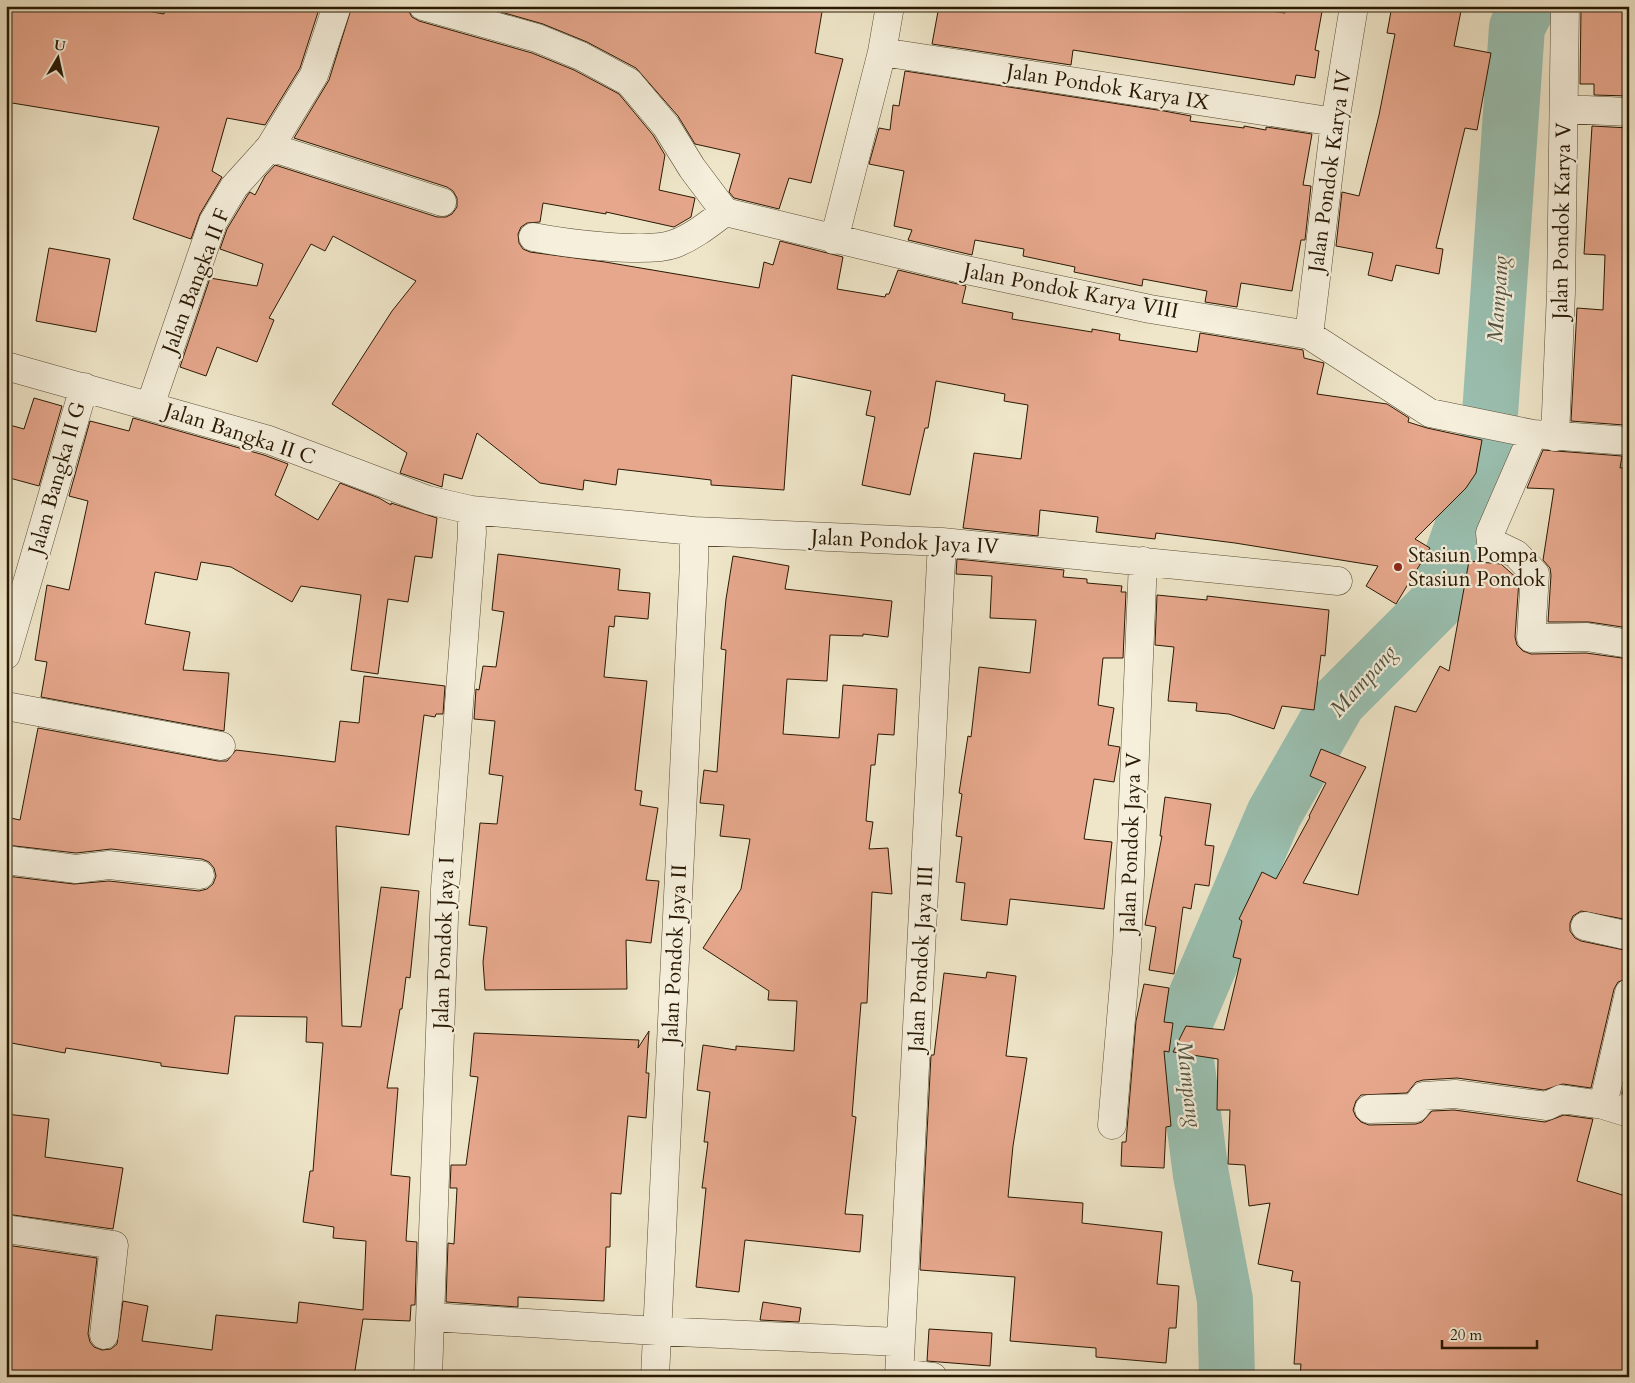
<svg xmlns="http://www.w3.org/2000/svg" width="1635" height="1383" font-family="Cardo,serif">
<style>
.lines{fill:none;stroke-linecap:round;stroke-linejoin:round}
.river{stroke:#9ac0b1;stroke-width:56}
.building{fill:#e6a78c;stroke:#291903}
.minor-casing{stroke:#5a4c34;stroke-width:29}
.minor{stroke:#f5efdc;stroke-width:28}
.poi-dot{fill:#8f2418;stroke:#f5efdc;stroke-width:2}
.labels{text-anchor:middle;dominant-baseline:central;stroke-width:4.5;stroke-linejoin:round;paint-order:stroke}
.street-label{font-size:21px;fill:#291903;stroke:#f5efdc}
.poi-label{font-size:21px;fill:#291903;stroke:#f5efdc;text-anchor:start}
.water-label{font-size:22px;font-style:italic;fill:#515340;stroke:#f5efdc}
</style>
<rect width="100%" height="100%" fill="#efe6c9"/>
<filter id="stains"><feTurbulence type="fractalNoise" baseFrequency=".004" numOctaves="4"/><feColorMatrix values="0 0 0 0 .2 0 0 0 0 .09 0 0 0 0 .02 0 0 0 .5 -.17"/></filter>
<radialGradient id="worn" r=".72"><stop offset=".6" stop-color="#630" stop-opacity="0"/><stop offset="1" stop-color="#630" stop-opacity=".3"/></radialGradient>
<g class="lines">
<path class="river" d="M 1227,1377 L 1225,1300 L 1201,1175 L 1182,1029 L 1274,814 L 1338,702 L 1435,605 L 1487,457 L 1517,27 L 1528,6"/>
</g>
<path class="building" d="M 9,6 L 119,6 L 164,14 L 165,6 L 320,6 L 300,68 L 265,125 L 227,118 L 212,171 L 222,177 L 200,214 L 191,239 L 133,219 L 159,127 L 6,102 L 6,26 Z
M 352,6 L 401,6 L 408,10 L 412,17 L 419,21 L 532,53 L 574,70 L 619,94 L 653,135 L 665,155 L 659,190 L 695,198 L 691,217 L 674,227 L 606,212 L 606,214 L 543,203 L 540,222 L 527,223 L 521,227 L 518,234 L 519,243 L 523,249 L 530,252 L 605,262 L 759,288 L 764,262 L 773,265 L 780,241 L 843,257 L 837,289 L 885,297 L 886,294 L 889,294 L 898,270 L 966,286 L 962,303 L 1013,313 L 1012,319 L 1092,332 L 1092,329 L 1120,334 L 1119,340 L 1197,352 L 1200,333 L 1303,350 L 1304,358 L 1324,363 L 1317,394 L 1387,404 L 1409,418 L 1408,422 L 1427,428 L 1482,440 L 1476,473 L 1466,488 L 1415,539 L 1430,548 L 1396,604 L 1366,586 L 1378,566 L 1235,543 L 1156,533 L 1155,539 L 1096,532 L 1098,517 L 1040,510 L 1038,536 L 963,528 L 974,453 L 1021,459 L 1028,405 L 1004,401 L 1005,394 L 936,381 L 928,428 L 925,428 L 910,495 L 862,485 L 875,417 L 866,415 L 871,391 L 792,375 L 784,490 L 711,485 L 711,480 L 618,469 L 616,485 L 584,480 L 583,490 L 540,483 L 477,433 L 462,479 L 444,474 L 442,487 L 400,473 L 407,453 L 332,404 L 392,311 L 416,281 L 333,236 L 325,251 L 311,244 L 269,318 L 274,320 L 257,362 L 217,347 L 206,376 L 180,367 L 210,278 L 257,286 L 263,264 L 220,249 L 227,229 L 247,196 L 250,192 L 255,195 L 265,176 L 275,165 L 437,217 L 446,217 L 452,214 L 457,207 L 457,198 L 453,191 L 447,187 L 294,138 L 329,80 Z
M 503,6 L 823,6 L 815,53 L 843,59 L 811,183 L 789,178 L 779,209 L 734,198 L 729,192 L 740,154 L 695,144 L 678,116 L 636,68 L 587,42 L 543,24 L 501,12 Z
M 939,6 L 1234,6 L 1285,13 L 1286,6 L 1323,6 L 1315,50 L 1319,51 L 1315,78 L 1296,75 L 1294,85 L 1073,50 L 1071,65 L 932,44 Z
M 1392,6 L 1462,6 L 1454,46 L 1491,53 L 1477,130 L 1465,128 L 1436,248 L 1443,249 L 1439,274 L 1396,265 L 1392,281 L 1368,275 L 1373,253 L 1336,246 L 1342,192 L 1359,196 L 1379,115 L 1395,34 L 1387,33 Z
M 1581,9 L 1629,10 L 1629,96 L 1594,95 L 1594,84 L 1580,84 Z
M 905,71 L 1164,111 L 1191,116 L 1190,121 L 1244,128 L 1244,126 L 1266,130 L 1266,127 L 1312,134 L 1303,185 L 1311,186 L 1305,240 L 1301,240 L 1292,291 L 1241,283 L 1237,307 L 1205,302 L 1207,291 L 1143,279 L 1142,286 L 1074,272 L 1075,267 L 1023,256 L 1024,249 L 975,240 L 972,255 L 908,240 L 912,230 L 894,226 L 904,171 L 869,164 L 879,128 L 890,130 L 893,105 L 899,106 Z
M 1592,126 L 1629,128 L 1629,411 L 1626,410 L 1624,425 L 1571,421 L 1577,308 L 1603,310 L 1605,255 L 1584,254 Z
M 49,248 L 110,259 L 96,332 L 36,321 Z
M 34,398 L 62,406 L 39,486 L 6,477 L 6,424 L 24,429 Z
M 133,418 L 264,455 L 288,464 L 275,495 L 318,520 L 340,483 L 379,498 L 391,505 L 391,503 L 437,518 L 432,558 L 415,556 L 408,602 L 388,599 L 378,674 L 351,670 L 361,595 L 301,586 L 292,602 L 231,567 L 201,562 L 197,580 L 155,572 L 145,624 L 190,632 L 183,670 L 229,673 L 224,731 L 41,697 L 47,662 L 35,660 L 47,585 L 69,590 L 88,501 L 69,496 L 90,421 L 129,431 Z
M 1543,450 L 1622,456 L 1620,468 L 1629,467 L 1629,628 L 1589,622 L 1548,622 L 1551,575 L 1550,568 L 1543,560 L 1554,489 L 1527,488 Z
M 498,554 L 620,569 L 618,590 L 650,593 L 648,619 L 615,616 L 614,627 L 609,626 L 604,677 L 647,681 L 635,790 L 642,791 L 640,805 L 658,808 L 646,880 L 659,881 L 651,943 L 626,940 L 627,989 L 485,990 L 483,962 L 487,927 L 469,925 L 480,823 L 497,824 L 503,776 L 489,774 L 495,721 L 474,719 L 476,689 L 479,690 L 483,666 L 496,667 L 504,612 L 492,610 Z
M 733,556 L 789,566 L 785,589 L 892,601 L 888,637 L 863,634 L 863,636 L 830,635 L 827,681 L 787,679 L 783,734 L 839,738 L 843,685 L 897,689 L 894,735 L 878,734 L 875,765 L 871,765 L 866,821 L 873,822 L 869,849 L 888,848 L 892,894 L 872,892 L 867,1003 L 861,1003 L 852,1116 L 856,1117 L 845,1214 L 863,1215 L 860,1252 L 745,1240 L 739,1292 L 696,1287 L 706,1188 L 702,1188 L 708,1142 L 704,1142 L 710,1092 L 697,1090 L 703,1045 L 736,1050 L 736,1046 L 794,1051 L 797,1001 L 768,1000 L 769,991 L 703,948 L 741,889 L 750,839 L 720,836 L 724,805 L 700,803 L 704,770 L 717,772 L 726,650 L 721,649 L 726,599 Z
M 957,559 L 1064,570 L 1063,577 L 1087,579 L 1087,583 L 1122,586 L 1121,592 L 1126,592 L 1123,658 L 1103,658 L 1098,705 L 1114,708 L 1108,745 L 1120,747 L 1114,782 L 1094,779 L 1084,839 L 1112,842 L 1104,909 L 1010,899 L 1007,925 L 961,920 L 965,883 L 956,882 L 962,837 L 956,836 L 962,794 L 959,793 L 968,736 L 971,737 L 979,667 L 1030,673 L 1036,620 L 990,618 L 992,576 L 956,574 Z
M 1469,561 L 1501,564 L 1519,580 L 1515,637 L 1517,645 L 1523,651 L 1531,654 L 1586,653 L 1629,659 L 1629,920 L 1581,911 L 1573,916 L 1570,923 L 1570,931 L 1575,938 L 1581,941 L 1629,951 L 1629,978 L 1618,982 L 1614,989 L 1591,1088 L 1563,1084 L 1544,1090 L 1457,1078 L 1423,1080 L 1416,1082 L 1407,1093 L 1361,1095 L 1356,1101 L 1353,1110 L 1356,1117 L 1361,1122 L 1369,1125 L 1416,1124 L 1422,1122 L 1432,1111 L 1454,1110 L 1545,1122 L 1564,1115 L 1593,1119 L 1577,1181 L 1629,1197 L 1629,1377 L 1300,1377 L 1301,1364 L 1294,1364 L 1300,1282 L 1291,1281 L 1293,1271 L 1258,1264 L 1270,1203 L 1249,1206 L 1245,1165 L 1228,1164 L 1230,1110 L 1217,1110 L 1218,1059 L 1173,1052 L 1186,1026 L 1224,1030 L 1241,959 L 1233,957 L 1242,921 L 1239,919 L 1262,872 L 1276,879 L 1310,817 L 1309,816 L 1326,783 L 1310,776 L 1321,749 L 1366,767 L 1303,883 L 1358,895 L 1395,706 L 1416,712 L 1440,666 L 1449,671 Z
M 1157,595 L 1207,600 L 1207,596 L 1329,610 L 1325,656 L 1321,655 L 1314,710 L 1282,706 L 1274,729 L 1229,714 L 1196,711 L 1197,703 L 1168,701 L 1174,647 L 1155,645 Z
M 364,676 L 445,686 L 443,714 L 436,714 L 435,717 L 424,715 L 409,835 L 336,826 L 342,1026 L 361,1027 L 381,887 L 419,891 L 410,978 L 406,977 L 402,1009 L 400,1009 L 387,1088 L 398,1088 L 391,1175 L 410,1177 L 406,1241 L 417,1242 L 415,1305 L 411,1305 L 410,1321 L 363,1319 L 354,1377 L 6,1377 L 6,1245 L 97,1258 L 88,1334 L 90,1342 L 94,1347 L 102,1350 L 111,1349 L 117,1344 L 123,1301 L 148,1306 L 142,1341 L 212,1350 L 216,1315 L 297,1323 L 299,1302 L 363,1310 L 366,1241 L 333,1238 L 334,1227 L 303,1222 L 310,1171 L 313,1171 L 323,1043 L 306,1042 L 307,1017 L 235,1016 L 228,1074 L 161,1066 L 161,1063 L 66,1048 L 65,1053 L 6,1042 L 6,876 L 74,884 L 109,881 L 199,891 L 207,889 L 213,884 L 216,876 L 214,868 L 209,862 L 202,859 L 111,849 L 76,853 L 6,845 L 6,817 L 20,820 L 38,728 L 218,761 L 227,761 L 236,750 L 335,762 L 340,721 L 359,723 Z
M 1165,797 L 1211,804 L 1205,845 L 1214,846 L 1209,886 L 1195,884 L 1191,909 L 1183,907 L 1174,974 L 1149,970 L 1156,927 L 1145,925 L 1162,836 L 1160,836 Z
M 987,972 L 1016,976 L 1006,1056 L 1027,1058 L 1013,1146 L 1008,1197 L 1083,1203 L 1082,1223 L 1162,1232 L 1157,1284 L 1179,1286 L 1176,1328 L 1169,1328 L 1166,1363 L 1096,1357 L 1096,1348 L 1010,1341 L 1015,1277 L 920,1270 L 931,1055 L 934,1055 L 944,973 L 986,978 Z
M 1144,984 L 1169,988 L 1164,1022 L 1173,1023 L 1169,1052 L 1164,1051 L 1171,1126 L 1166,1127 L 1164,1168 L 1121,1166 L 1122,1142 L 1126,1142 L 1136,1021 Z
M 649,1031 L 646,1073 L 649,1073 L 646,1118 L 628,1116 L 621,1194 L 611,1193 L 610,1247 L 606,1247 L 604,1301 L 518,1297 L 518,1307 L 446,1302 L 448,1243 L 454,1244 L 457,1188 L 450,1188 L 451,1165 L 466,1165 L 478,1077 L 470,1076 L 474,1033 L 639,1040 L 638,1048 Z
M 1629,1063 L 1629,1096 L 1622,1094 Z
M 6,1114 L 49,1119 L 45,1157 L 123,1168 L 113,1229 L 6,1214 Z
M 763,1302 L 801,1308 L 799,1322 L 760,1320 Z
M 929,1329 L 992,1333 L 990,1366 L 927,1361 Z"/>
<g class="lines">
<defs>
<path id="minor" d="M 423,6 L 537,38 L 581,56 L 629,82 L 666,126 L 692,168 L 725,212 L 957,268 L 1150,309 L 1309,335 L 1430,413 L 1533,434 L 1629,441
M 882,52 L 1335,122
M 1565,109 L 1629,112
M 270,147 L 442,202
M 533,237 C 564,243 646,254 674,244 C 693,237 709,224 725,212
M 834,240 L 882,52 L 890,6
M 1309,335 L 1335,122 L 1354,6
M 6,366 L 269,440 L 428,500 L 471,510 L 694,531 L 942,542 L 1338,581
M 150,406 L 213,222 L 234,187 L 270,147 L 314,75 L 337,6
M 1533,434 L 1490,533 L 1491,542 L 1516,554 L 1535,574 L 1531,638 L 1587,637 L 1629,644
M 1555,437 L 1561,292 L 1565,6
M 6,655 L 84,387
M 6,706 L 221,746
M 6,860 L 76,869 L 109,865 L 200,875
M 1585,926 L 1629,936
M 1603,1105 L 1629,993
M 1369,1109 L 1415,1108 L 1424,1096 L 1455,1094 L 1547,1106 L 1561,1099 L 1603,1105 L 1629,1113
M 1112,1125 L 1127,948 L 1143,561
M 6,1229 L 114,1245 L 104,1335
M 431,1317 L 657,1331 L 899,1342
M 899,1373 L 933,1377
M 428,1377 L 445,889 L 472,533 L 471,510
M 655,1377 L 694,562 L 694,531
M 899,1377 L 942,542"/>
</defs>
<use href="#minor" class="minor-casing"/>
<use href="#minor" class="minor"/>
</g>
<circle class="poi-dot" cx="1398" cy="567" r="5"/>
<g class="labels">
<g class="street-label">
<text transform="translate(1108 87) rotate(9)">Jalan Pondok Karya IX</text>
<text transform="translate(1330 171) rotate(-82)">Jalan Pondok Karya IV</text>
<text transform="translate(1562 221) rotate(-89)">Jalan Pondok Karya V</text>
<text transform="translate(196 281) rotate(-69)">Jalan Bangka II F</text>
<text transform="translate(1071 291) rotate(11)">Jalan Pondok Karya VIII</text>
<text transform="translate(240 434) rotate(18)">Jalan Bangka II C</text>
<text transform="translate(57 478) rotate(-74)">Jalan Bangka II G</text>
<text transform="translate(905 542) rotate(3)">Jalan Pondok Jaya IV</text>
<text transform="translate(1131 843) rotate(-88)">Jalan Pondok Jaya V</text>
<text transform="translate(444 943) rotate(-88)">Jalan Pondok Jaya I</text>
<text transform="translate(675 954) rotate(-87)">Jalan Pondok Jaya II</text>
<text transform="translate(921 959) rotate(-87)">Jalan Pondok Jaya III</text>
</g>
<g class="poi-label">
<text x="1408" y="555">Stasiun Pompa<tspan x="1408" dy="24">Stasiun Pondok</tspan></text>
</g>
<g class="water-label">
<text transform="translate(1498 299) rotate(-86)">Mampang</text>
<text transform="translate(1363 681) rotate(-48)">Mampang</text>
<text transform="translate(1189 1084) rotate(83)">Mampang</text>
</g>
</g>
<rect width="1635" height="1383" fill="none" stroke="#efe6c9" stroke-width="25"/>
<rect x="8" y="8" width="1620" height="1368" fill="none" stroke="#291903" stroke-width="2.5"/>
<rect x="12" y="12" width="1610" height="1358" fill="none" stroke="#291903"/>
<g transform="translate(58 58) rotate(9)" stroke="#f5efdc" stroke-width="4" paint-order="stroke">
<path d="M0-4L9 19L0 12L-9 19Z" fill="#291903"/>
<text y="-8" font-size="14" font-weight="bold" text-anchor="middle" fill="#291903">U</text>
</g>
<path d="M1442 1340v8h95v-8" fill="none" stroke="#291903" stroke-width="2.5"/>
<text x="1450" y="1340" font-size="15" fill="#291903" stroke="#f5efdc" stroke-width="4" paint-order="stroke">20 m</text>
<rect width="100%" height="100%" filter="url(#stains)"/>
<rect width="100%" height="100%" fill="url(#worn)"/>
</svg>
